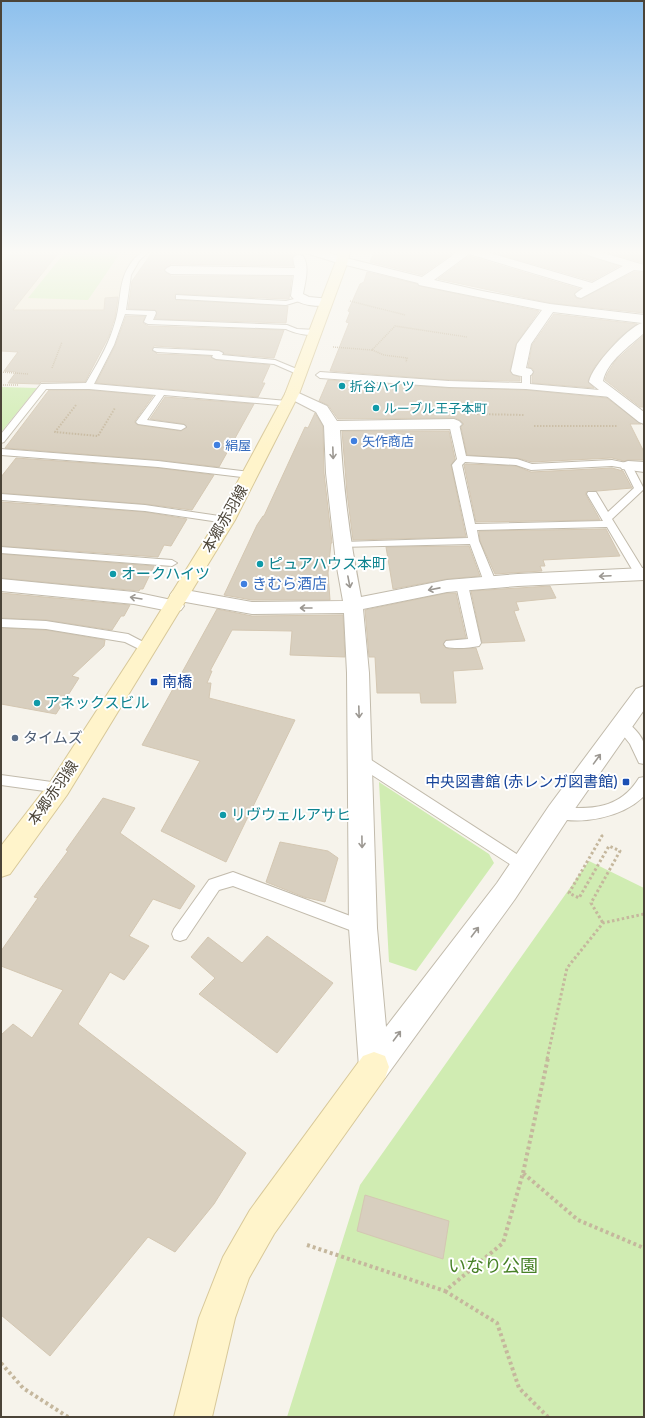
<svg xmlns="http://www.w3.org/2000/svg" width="645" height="1418" font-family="Cabin,'Noto Sans JP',sans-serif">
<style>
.education{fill:#efe8d4}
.green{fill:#d0ecb2}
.building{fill:#d8cfbf;stroke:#d4c7b2}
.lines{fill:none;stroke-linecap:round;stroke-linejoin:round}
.lane-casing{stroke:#c2bbac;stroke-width:2}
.street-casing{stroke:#c2bbac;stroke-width:2}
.secondary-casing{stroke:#d8c899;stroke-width:2}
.path-far3{stroke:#c5b79d;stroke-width:1.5;stroke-dasharray:1 1;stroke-linecap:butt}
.path-far2{stroke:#c5b79d;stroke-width:2;stroke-dasharray:1.5 1.5;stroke-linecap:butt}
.path-far1{stroke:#c5b79d;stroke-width:3;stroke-dasharray:2.5 2.5;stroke-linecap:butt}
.path{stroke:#c5b79d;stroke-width:4;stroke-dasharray:3 3;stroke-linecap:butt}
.lane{fill:#fff;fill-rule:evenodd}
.street{fill:#fff;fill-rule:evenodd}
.secondary{fill:#fff4cb;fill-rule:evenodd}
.oneway{stroke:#9c9892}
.culture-dot{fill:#0f9aa8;stroke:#fff;stroke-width:1.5}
.shop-dot{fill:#3f7fe0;stroke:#fff;stroke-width:1.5}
.transit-dot{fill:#1a4fb4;stroke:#fff;stroke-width:1.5}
.service-dot{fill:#5c6f8a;stroke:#fff;stroke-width:1.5}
.labels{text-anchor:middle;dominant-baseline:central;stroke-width:4;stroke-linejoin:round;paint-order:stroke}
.far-culture-label{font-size:13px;fill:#0d838f;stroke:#fff;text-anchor:start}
.far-shop-label{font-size:13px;fill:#366cbe;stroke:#fff;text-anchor:start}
.street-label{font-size:15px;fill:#4b4438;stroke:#fff}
.culture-label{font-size:15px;fill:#0d838f;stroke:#fff;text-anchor:start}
.shop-label{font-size:15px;fill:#366cbe;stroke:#fff;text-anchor:start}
.transit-label{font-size:15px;fill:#164399;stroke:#fff;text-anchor:start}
.service-label{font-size:15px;fill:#4e5e75;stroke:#fff;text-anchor:start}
.near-park-label{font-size:18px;fill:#478127;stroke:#fff}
</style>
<rect width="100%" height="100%" fill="#f6f3eb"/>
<path class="education" d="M 5,251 L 143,251 L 135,257 L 122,284 L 115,323 L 64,323 L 1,340 L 1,255 Z"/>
<path class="green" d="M 66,251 L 121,252 L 88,300 L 28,298 Z
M 1,387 L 37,388 L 2,431 L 1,431 Z
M 379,782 L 489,854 L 494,863 L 416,971 L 389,962 Z
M 589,861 L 644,888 L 644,1417 L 287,1417 L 360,1185 Z"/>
<path class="building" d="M 13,251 L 60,251 L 13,310 L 104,310 L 105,298 L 118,297 L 115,317 L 109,336 L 85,382 L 41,382 L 39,384 L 8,383 L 16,372 L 4,371 L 18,352 L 1,351 L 1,264 Z
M 153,251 L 296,251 L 296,254 L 292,258 L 293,266 L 171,264 L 164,270 L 171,276 L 292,276 L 289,299 L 286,299 L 176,294 L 174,295 L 176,300 L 288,306 L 286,323 L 155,319 L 157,314 L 155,310 L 128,309 L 132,281 Z
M 375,251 L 456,251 L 422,275 L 370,262 Z
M 488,251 L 578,251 L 581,254 L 619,266 L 592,281 Z
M 602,251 L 644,251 L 644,263 Z
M 469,256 L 580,289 L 574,294 L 576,298 L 581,299 L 634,272 L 644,272 L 644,313 L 550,303 L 438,279 Z
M 367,272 L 417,284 L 419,286 L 539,311 L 516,344 L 510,371 L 513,375 L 520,377 L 520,381 L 449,380 L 330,371 L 349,323 L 346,322 L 350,312 L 348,311 L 360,284 L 364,282 Z
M 554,314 L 637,324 L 618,339 L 595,366 L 588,381 L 594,388 L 532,383 L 532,376 L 534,371 L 532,368 L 528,367 L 532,345 Z
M 126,316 L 145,316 L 143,323 L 148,326 L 284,330 L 274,358 L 224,354 L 219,350 L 154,346 L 152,349 L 157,354 L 211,356 L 216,360 L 270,365 L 262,383 L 265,383 L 258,397 L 96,383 L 115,346 Z
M 644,335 L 644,407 L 640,407 L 605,380 L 607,374 L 615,361 Z
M 328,380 L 449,388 L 526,390 L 607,398 L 641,424 L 630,424 L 644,452 L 644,460 L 628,460 L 624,461 L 612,458 L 532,462 L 517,458 L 467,455 L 461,427 L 464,424 L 460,420 L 455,418 L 338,419 L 328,405 L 319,401 Z
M 49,390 L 89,390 L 153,396 L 135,421 L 135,423 L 138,425 L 181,431 L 187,427 L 184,424 L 150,419 L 165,397 L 254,404 L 219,467 L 158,460 L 5,448 Z
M 315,413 L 323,426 L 324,473 L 332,543 L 331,543 L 328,573 L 330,600 L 252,600 L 224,595 L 257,525 L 263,516 L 264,516 L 305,427 L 308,428 Z
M 342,431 L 449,431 L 455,459 L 451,465 L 466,537 L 353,540 L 347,493 Z
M 16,458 L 158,468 L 214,475 L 192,510 L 145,504 L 1,493 L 1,477 Z
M 466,464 L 516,466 L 531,472 L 612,468 L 623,471 L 632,488 L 586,492 L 586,495 L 600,520 L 476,522 L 464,465 Z
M 1,502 L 145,512 L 187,519 L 171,546 L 164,545 L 158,557 L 1,546 Z
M 606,529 L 620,556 L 543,560 L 545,566 L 540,566 L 542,571 L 495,574 L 480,541 L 479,531 Z
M 469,546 L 480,576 L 447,579 L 393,589 L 386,547 Z
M 1,554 L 154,566 L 143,589 L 140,589 L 139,591 L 1,578 Z
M 550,586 L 556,598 L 516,602 L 519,610 L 514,611 L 525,641 L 482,643 L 471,591 Z
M 1,593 L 130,605 L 124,616 L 121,616 L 112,630 L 46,620 L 1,618 Z
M 447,593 L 456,593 L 466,638 L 446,640 L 443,645 L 446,648 L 450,649 L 476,648 L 483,669 L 453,671 L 456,703 L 421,703 L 420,693 L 377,693 L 375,657 L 369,657 L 365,610 Z
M 217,609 L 252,616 L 343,615 L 345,657 L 290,655 L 292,631 L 232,630 L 210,671 L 212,671 L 207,683 L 211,683 L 209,698 L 295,720 L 226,862 L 161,831 L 200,761 L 142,745 Z
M 1,628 L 46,630 L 105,640 L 104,646 L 72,676 L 79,678 L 56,714 L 1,704 Z
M 103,798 L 135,808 L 120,833 L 195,886 L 180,909 L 153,899 L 129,936 L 149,946 L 124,980 L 110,972 L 78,1024 L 246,1153 L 214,1204 L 175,1252 L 148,1237 L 50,1356 L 1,1315 L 1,1035 L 13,1024 L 32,1038 L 63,990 L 1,966 L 1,951 L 38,898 L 34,897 L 68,851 L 66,850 Z
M 280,842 L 328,851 L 338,858 L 325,902 L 304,897 L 266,882 Z
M 267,936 L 333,983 L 277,1053 L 199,994 L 215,978 L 191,957 L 208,937 L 242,963 Z
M 365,1195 L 449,1221 L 443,1259 L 357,1231 Z"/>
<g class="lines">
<defs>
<path id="lane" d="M 142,251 L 149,251 L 139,261 L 131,275 L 126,310 L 155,311 L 156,313 L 153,320 L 287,325 L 297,329 L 316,330 L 320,332 C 312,338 294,333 286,329 L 148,324 L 144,322 L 147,315 L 125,314 L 114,345 L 94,384 L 287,401 L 290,402 L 291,404 L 290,406 L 164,395 L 147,420 L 184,425 L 186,427 L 181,430 L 138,424 L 136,422 L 156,395 L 89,389 L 46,389 L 4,442 L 1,443 L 1,434 L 41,384 L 86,383 C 96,366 107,348 113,329 C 125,297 113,277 142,251 Z
M 176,295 L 286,301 L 302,297 L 306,299 L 286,305 L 179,299 L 176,299 Z
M 154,348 L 219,351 L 223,353 L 222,355 L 275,360 L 304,372 L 300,375 L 297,374 L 274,364 L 216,359 L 212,357 L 213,355 L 157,352 L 153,350 Z
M 526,369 L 530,372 L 530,384 L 611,391 L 615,394 L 611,397 L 526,389 L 449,387 L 320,378 L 316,375 L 320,372 L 449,381 L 522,383 L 522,372 Z
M 454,421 L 459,424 L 466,456 L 517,459 L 532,464 L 612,460 L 631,464 L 644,489 L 612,519 L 644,571 L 644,576 L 636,576 L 607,527 L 477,530 L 479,541 L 496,582 L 494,584 L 486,584 L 484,582 L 470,544 L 339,547 L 338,545 L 339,543 L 343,542 L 468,538 L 452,465 L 457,459 L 449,424 ZM 465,462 L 516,465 L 531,470 L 612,466 L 624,468 L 634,488 L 608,512 L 596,492 L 588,492 L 587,494 L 603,521 L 475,524 L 462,465 Z
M 1,449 L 158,461 L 250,472 L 255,475 L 250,478 L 158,467 L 1,455 Z
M 1,494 L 145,505 L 226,517 L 231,520 L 226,523 L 145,511 L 1,500 Z
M 1,547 L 172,560 L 177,563 L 172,566 L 1,553 Z
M 462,581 L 466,583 L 468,585 L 481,643 L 479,646 C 470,648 455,649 446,647 L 444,644 L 446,641 L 468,639 L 456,585 L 458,583 Z
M 1,619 L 46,621 L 128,634 L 151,646 L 153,649 L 151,652 L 147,653 L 125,642 L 46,629 L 1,627 Z
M 622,720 C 630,723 642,735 644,744 C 645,750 644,758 644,764 L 639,763 L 630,744 L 615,725 L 617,722 Z
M 360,755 L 365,756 L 529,862 L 532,866 L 529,870 L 524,872 L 519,870 L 355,764 L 353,760 L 355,756 Z
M 1,775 L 59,783 L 64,784 L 66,788 L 64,792 L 59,793 L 1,785 Z
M 644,777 L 643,797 C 622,817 581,826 553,817 L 551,813 L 553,809 L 558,807 C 591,810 620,809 639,778 Z
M 233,872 L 369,923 L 371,928 L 369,933 L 363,935 L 233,886 L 219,890 L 186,939 L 180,941 L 174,939 L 172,934 L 174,929 L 209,880 Z"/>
<path id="street" d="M 304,251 L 323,251 L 346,258 L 422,277 L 459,251 L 483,251 L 592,283 L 623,266 L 581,253 L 579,251 L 597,251 L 644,265 L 644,271 L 634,270 L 581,298 L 577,297 L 575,294 L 583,288 L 469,254 L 434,280 L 482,291 L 550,304 L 644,315 L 644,333 C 630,346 607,361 603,381 L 644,412 L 644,424 L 639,422 L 589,382 C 592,366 627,328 642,323 L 553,312 L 531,344 L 526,368 L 531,369 L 533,372 L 531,375 C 525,377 519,376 513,374 L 511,371 L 517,344 L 542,310 L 419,285 L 418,283 L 338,263 L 306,253 Z
M 299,255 L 303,256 C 310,267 305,282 303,294 L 309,297 L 330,299 L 332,302 L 330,305 C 319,307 298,306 291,296 L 294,275 L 171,274 L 167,272 L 165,270 L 167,268 L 171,266 L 295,268 L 293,258 L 295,256 Z
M 292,390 L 327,406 L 337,421 L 454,419 L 459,421 L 462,424 L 459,427 L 454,429 L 340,430 C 343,487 350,542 361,597 L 447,580 L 518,574 L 644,568 L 644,580 L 518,586 L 447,592 L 363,609 L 369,673 L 377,928 L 386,1027 L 497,883 L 549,806 L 636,689 L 644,686 L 644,710 L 567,820 L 515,899 L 385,1078 L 374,1082 L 363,1078 L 359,1067 L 349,928 L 347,673 L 344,613 L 252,614 L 180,601 L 173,599 L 170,595 L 173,591 L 180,589 L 252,602 L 343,601 L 336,562 L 326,473 L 324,426 L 316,412 L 287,397 L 285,394 L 287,391 Z
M 628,461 L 644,462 L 644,472 L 622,469 L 620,466 L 622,463 Z
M 1,579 L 134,592 L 181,602 L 184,606 L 181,610 L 174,612 L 134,604 L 1,591 Z"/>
<path id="secondary" d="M 338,251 L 350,251 L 348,261 L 299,394 L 235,520 L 67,795 L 10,874 L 1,877 L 1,846 L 51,781 L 140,644 L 217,520 L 285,394 L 336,261 Z
M 374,1052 L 385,1056 L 389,1067 L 385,1078 L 274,1234 L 249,1278 L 235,1318 L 212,1417 L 174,1417 L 199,1318 L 223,1257 L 250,1210 L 363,1056 Z"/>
</defs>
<use href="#lane" class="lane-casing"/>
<use href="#street" class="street-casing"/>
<use href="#secondary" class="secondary-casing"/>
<path class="path-far3" d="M 350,301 L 405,315
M 333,347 L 372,350 L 395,326 L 467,337
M 372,350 L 384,355 L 407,358 L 406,362
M 52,368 L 62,342
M 1,372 L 28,374
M 1,385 L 19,385"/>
<path class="path-far2" d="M 76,405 L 55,432 L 98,436 L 115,408
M 474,414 L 525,415
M 534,426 L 618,426"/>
<path class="path-far1" d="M 601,835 L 602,836 L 569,893 L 579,898 L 609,846 L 620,851 L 591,903 L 603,923
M 547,1059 L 567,968 L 603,923 L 644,914"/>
<path class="path" d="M 523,1173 L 548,1058
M 307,1245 L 445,1291 L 503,1243 L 523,1173 L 578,1220 L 644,1248
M 445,1291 L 497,1323 L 519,1388 L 548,1417
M 1,1363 L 23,1388 L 68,1417"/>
<use href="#lane" class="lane"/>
<use href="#street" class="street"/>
<use href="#secondary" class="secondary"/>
</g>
<defs><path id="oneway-shaft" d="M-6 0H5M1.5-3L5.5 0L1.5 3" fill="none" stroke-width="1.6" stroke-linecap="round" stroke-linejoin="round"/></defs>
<g class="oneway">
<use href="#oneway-shaft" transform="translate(333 453) rotate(88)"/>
<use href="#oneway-shaft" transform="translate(605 576) rotate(177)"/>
<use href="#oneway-shaft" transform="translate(349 582) rotate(79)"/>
<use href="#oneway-shaft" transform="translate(434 589) rotate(169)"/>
<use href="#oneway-shaft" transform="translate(136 598) rotate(-171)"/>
<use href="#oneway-shaft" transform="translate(306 608) rotate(180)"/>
<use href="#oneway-shaft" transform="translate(359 712) rotate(88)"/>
<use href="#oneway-shaft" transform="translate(597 759) rotate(-54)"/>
<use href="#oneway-shaft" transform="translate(362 842) rotate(89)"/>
<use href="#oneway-shaft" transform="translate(475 932) rotate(-53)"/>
<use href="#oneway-shaft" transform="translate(397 1036) rotate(-53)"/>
</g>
<linearGradient id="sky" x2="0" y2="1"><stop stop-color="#8dc0ed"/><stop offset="0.56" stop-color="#fbfaf6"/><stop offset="1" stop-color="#fbfaf6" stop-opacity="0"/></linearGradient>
<rect width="645" height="450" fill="url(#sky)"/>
<g class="culture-dot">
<circle cx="342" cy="386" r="4"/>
<circle cx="376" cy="408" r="4"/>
<circle cx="260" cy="564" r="4"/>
<circle cx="113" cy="574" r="4"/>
<circle cx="37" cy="703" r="4"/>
<circle cx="223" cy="815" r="4"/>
</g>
<g class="shop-dot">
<circle cx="354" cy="441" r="4"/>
<circle cx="217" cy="445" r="4"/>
<circle cx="244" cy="584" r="4"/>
</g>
<g class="transit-dot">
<rect x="150" y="678" width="8" height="8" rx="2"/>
<rect x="622" y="778" width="8" height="8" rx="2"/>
</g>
<circle class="service-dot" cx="15" cy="738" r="4"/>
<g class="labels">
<g class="far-culture-label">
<text x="350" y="386">折谷ハイツ</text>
<text x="384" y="408">ルーブル王子本町</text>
</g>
<g class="far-shop-label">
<text x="362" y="441">矢作商店</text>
<text x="225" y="445">絹屋</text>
</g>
<g class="street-label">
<text transform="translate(225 519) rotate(-60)">本郷赤羽線</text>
<text transform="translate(53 793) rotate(-55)">本郷赤羽線</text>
</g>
<g class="culture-label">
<text x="268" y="564">ピュアハウス本町</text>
<text x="121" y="574">オークハイツ</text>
<text x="45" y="703">アネックスビル</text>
<text x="231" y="815">リヴウェルアサヒ</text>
</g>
<g class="shop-label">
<text x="252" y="584">きむら酒店</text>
</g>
<g class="transit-label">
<text x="162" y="682">南橋</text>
<text x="618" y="782" text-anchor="end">中央図書館 (赤レンガ図書館)</text>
</g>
<g class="service-label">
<text x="23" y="738">タイムズ</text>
</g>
<g class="near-park-label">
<text x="493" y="1266">いなり公園</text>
</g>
</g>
<rect width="645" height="1418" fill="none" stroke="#4b4438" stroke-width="4"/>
</svg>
